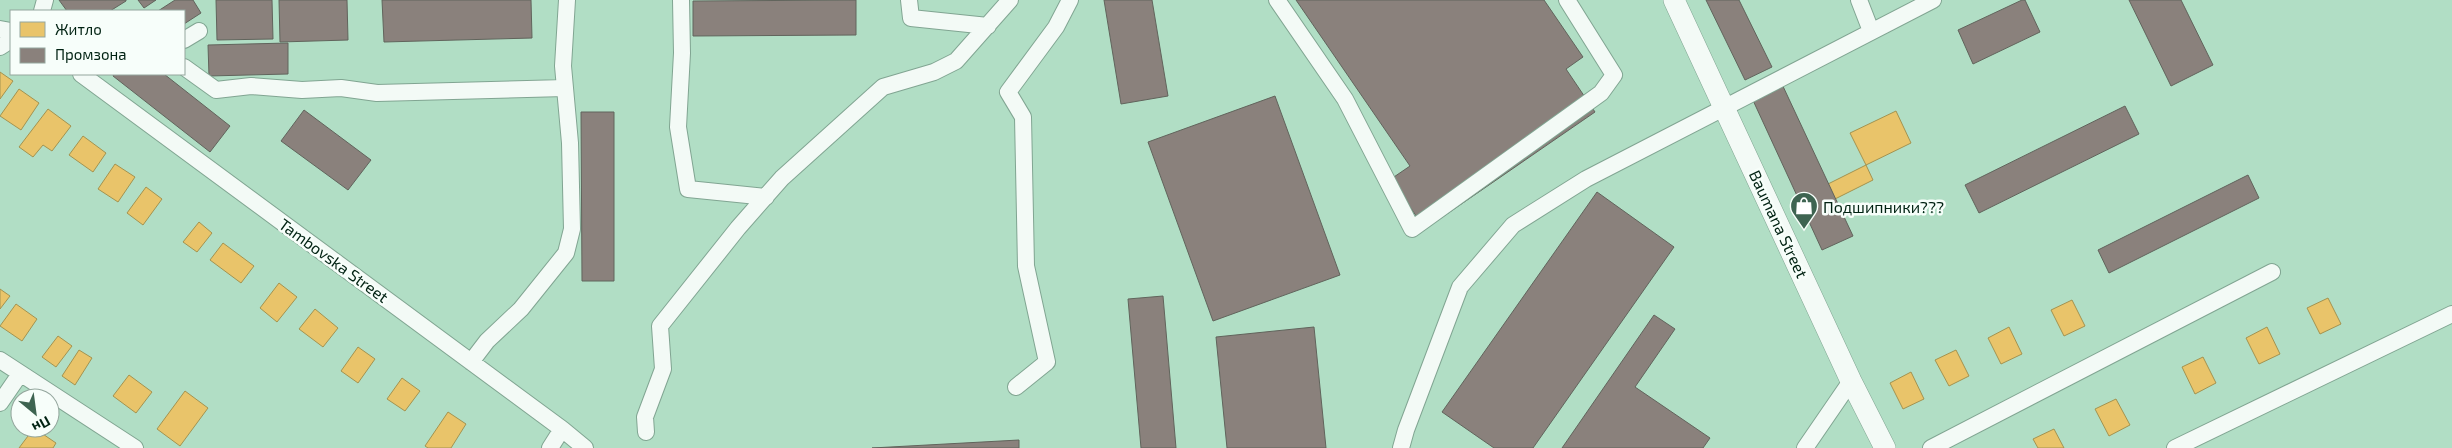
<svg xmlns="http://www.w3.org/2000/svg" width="2452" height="448" font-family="'Exo 2',sans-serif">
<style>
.homes{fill:#e9c46a;stroke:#a39350}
.industry{fill:#8a817c;stroke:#61645c}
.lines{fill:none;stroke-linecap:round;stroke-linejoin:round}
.minor-casing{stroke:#81a592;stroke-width:18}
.major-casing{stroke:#81a592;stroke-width:22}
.minor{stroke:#f3faf6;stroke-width:16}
.major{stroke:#f3faf6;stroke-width:21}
.labels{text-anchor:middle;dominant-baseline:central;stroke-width:5;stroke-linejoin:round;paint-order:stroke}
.poi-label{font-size:16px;fill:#002212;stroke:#f7fefa;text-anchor:start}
.street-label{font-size:16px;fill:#002212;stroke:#f7fefa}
</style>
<rect width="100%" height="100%" fill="#b1dec5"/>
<path class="homes" d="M 0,72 L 13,81 L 0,99 Z
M 19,89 L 39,103 L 21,130 L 0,116 Z
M 48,109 L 71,126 L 52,151 L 43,145 L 33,157 L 19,147 Z
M 1896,111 L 1911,143 L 1866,165 L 1850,133 Z
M 83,136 L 106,153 L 93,172 L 69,155 Z
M 115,164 L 135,177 L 118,202 L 98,189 Z
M 1866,165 L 1873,180 L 1835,199 L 1828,184 Z
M 146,187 L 162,199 L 143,225 L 127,213 Z
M 199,222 L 212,233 L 197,252 L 183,242 Z
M 223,243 L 254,266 L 241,283 L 210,260 Z
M 279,283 L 297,297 L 277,322 L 260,308 Z
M 0,289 L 10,296 L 0,309 Z
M 2328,298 L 2341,324 L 2320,334 L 2307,308 Z
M 2072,300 L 2085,326 L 2064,336 L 2051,310 Z
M 16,304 L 37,319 L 22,341 L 0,326 Z
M 315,309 L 338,328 L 323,347 L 299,329 Z
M 2009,327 L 2022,354 L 2001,364 L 1988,338 Z
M 2267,327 L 2280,354 L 2259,364 L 2246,338 Z
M 58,336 L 72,346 L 56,367 L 42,357 Z
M 358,347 L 375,359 L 358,383 L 341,371 Z
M 79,350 L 92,358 L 75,385 L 62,376 Z
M 1956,350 L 1969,376 L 1949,386 L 1935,360 Z
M 2203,357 L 2216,383 L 2195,394 L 2182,367 Z
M 1911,372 L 1924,399 L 1903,409 L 1890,383 Z
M 129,375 L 152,392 L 136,413 L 113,396 Z
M 402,378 L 420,391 L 405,411 L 387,399 Z
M 185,391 L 208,408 L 180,446 L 157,429 Z
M 2116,399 L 2130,425 L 2109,436 L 2095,409 Z
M 448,412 L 466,424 L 451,448 L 428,448 L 425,446 Z
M 34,428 L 56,443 L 53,448 L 19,448 Z
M 2054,429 L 2064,448 L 2038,448 L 2033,439 Z"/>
<path class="industry" d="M 59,0 L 126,0 L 126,1 L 110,11 L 67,11 Z
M 138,0 L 156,0 L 144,8 Z
M 175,0 L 193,0 L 201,13 L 184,24 L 184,11 L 158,11 Z
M 216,0 L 272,0 L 273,39 L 217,40 Z
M 279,0 L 347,0 L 348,40 L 280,42 Z
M 382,0 L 531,0 L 532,38 L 384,42 Z
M 856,0 L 856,35 L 693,36 L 693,1 Z
M 1104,0 L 1152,0 L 1168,96 L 1121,104 Z
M 1296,0 L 1544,0 L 1583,57 L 1566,69 L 1595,112 L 1425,229 L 1391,179 L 1410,166 Z
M 1706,0 L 1739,0 L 1772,67 L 1745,80 Z
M 2022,0 L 2025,0 L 2040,32 L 1973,64 L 1958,30 Z
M 2129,0 L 2181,0 L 2213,65 L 2171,86 Z
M 288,43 L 288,74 L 209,76 L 208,45 Z
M 114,74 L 164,74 L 230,126 L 210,152 L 113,76 Z
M 1781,82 L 1853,236 L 1822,250 L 1751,96 Z
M 1275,96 L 1340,275 L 1213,321 L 1148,142 Z
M 2125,106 L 2139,134 L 1979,213 L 1965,185 Z
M 304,110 L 371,160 L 348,190 L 281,141 Z
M 581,112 L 614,112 L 614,281 L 582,281 Z
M 2248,175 L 2259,198 L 2109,273 L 2098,250 Z
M 1597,192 L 1674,247 L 1533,448 L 1494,448 L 1442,412 Z
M 1163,296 L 1176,448 L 1141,448 L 1128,299 Z
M 1654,315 L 1675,329 L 1635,387 L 1710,438 L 1703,448 L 1562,448 Z
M 1314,327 L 1326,448 L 1227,448 L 1216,337 Z
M 1019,440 L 1019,448 L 872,448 Z"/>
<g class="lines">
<defs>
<path id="minor" d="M 681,0 L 682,53 L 678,127 L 688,189 L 766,197
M 909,0 L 911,18 L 988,26
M 1277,0 L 1345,99 L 1412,229 L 1601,93 L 1614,75 L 1567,0
M 1859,0 L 1871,31
M 42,11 L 45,0
M 0,29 L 11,31
M 184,40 L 199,31
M 0,47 L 11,40
M 184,67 L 216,90 L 251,86 L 302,90 L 341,88 L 377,93 L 565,88
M 81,74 L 562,429 L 585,448
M 0,360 L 135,448
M 471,362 L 487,341 L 521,309 L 566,253 L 572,229 L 570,143 L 563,66 L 567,0
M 1016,387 L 1047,362 L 1026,266 L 1023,117 L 1008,92 L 1056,27 L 1070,0
M 0,403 L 20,374
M 646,432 L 645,417 L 663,369 L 660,326 L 738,228 L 782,178 L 883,87 L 934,72 L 956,61 L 1010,0
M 550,448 L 562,429
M 1401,448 L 1406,430 L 1460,287 L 1513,225 L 1586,179 L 1933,0
M 1805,448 L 1851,381
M 1931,448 L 2272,272
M 2175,448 L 2452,314"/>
<path id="major" d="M 1674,0 L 1851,381 L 1885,448"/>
</defs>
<use href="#minor" class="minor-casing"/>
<use href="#major" class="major-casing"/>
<use href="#minor" class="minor"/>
<use href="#major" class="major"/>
</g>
<defs>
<symbol id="shop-pin" viewBox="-11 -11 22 30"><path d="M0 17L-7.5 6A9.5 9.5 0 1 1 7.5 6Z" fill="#3e6451" stroke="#f7fefa"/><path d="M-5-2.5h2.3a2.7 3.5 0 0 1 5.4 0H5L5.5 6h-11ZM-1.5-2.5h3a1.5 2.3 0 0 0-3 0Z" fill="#fff"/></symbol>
</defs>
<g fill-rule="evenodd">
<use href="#shop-pin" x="1788" y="190" width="32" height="43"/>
</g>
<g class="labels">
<g class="poi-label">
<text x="1823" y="206">Подшипники???</text>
</g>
<g class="street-label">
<text transform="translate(1779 224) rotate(65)">Baumana Street</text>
<text transform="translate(334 260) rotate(36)">Tambovska Street</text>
</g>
</g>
<rect x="10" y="10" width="175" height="65" fill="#f7fefa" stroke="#94a69d"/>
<rect x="20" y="22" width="25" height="15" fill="#e9c46a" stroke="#94a69d"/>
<text x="55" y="35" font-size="15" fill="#002212">Житло</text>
<rect x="20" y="48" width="25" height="15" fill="#8a817c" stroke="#94a69d"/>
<text x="55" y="60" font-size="15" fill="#002212">Промзона</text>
<g transform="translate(35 413) rotate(151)"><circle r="24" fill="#f7fefa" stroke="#94a69d"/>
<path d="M0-4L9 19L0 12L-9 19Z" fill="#3e6451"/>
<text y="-8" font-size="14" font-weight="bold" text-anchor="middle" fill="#002212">Пн</text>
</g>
</svg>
